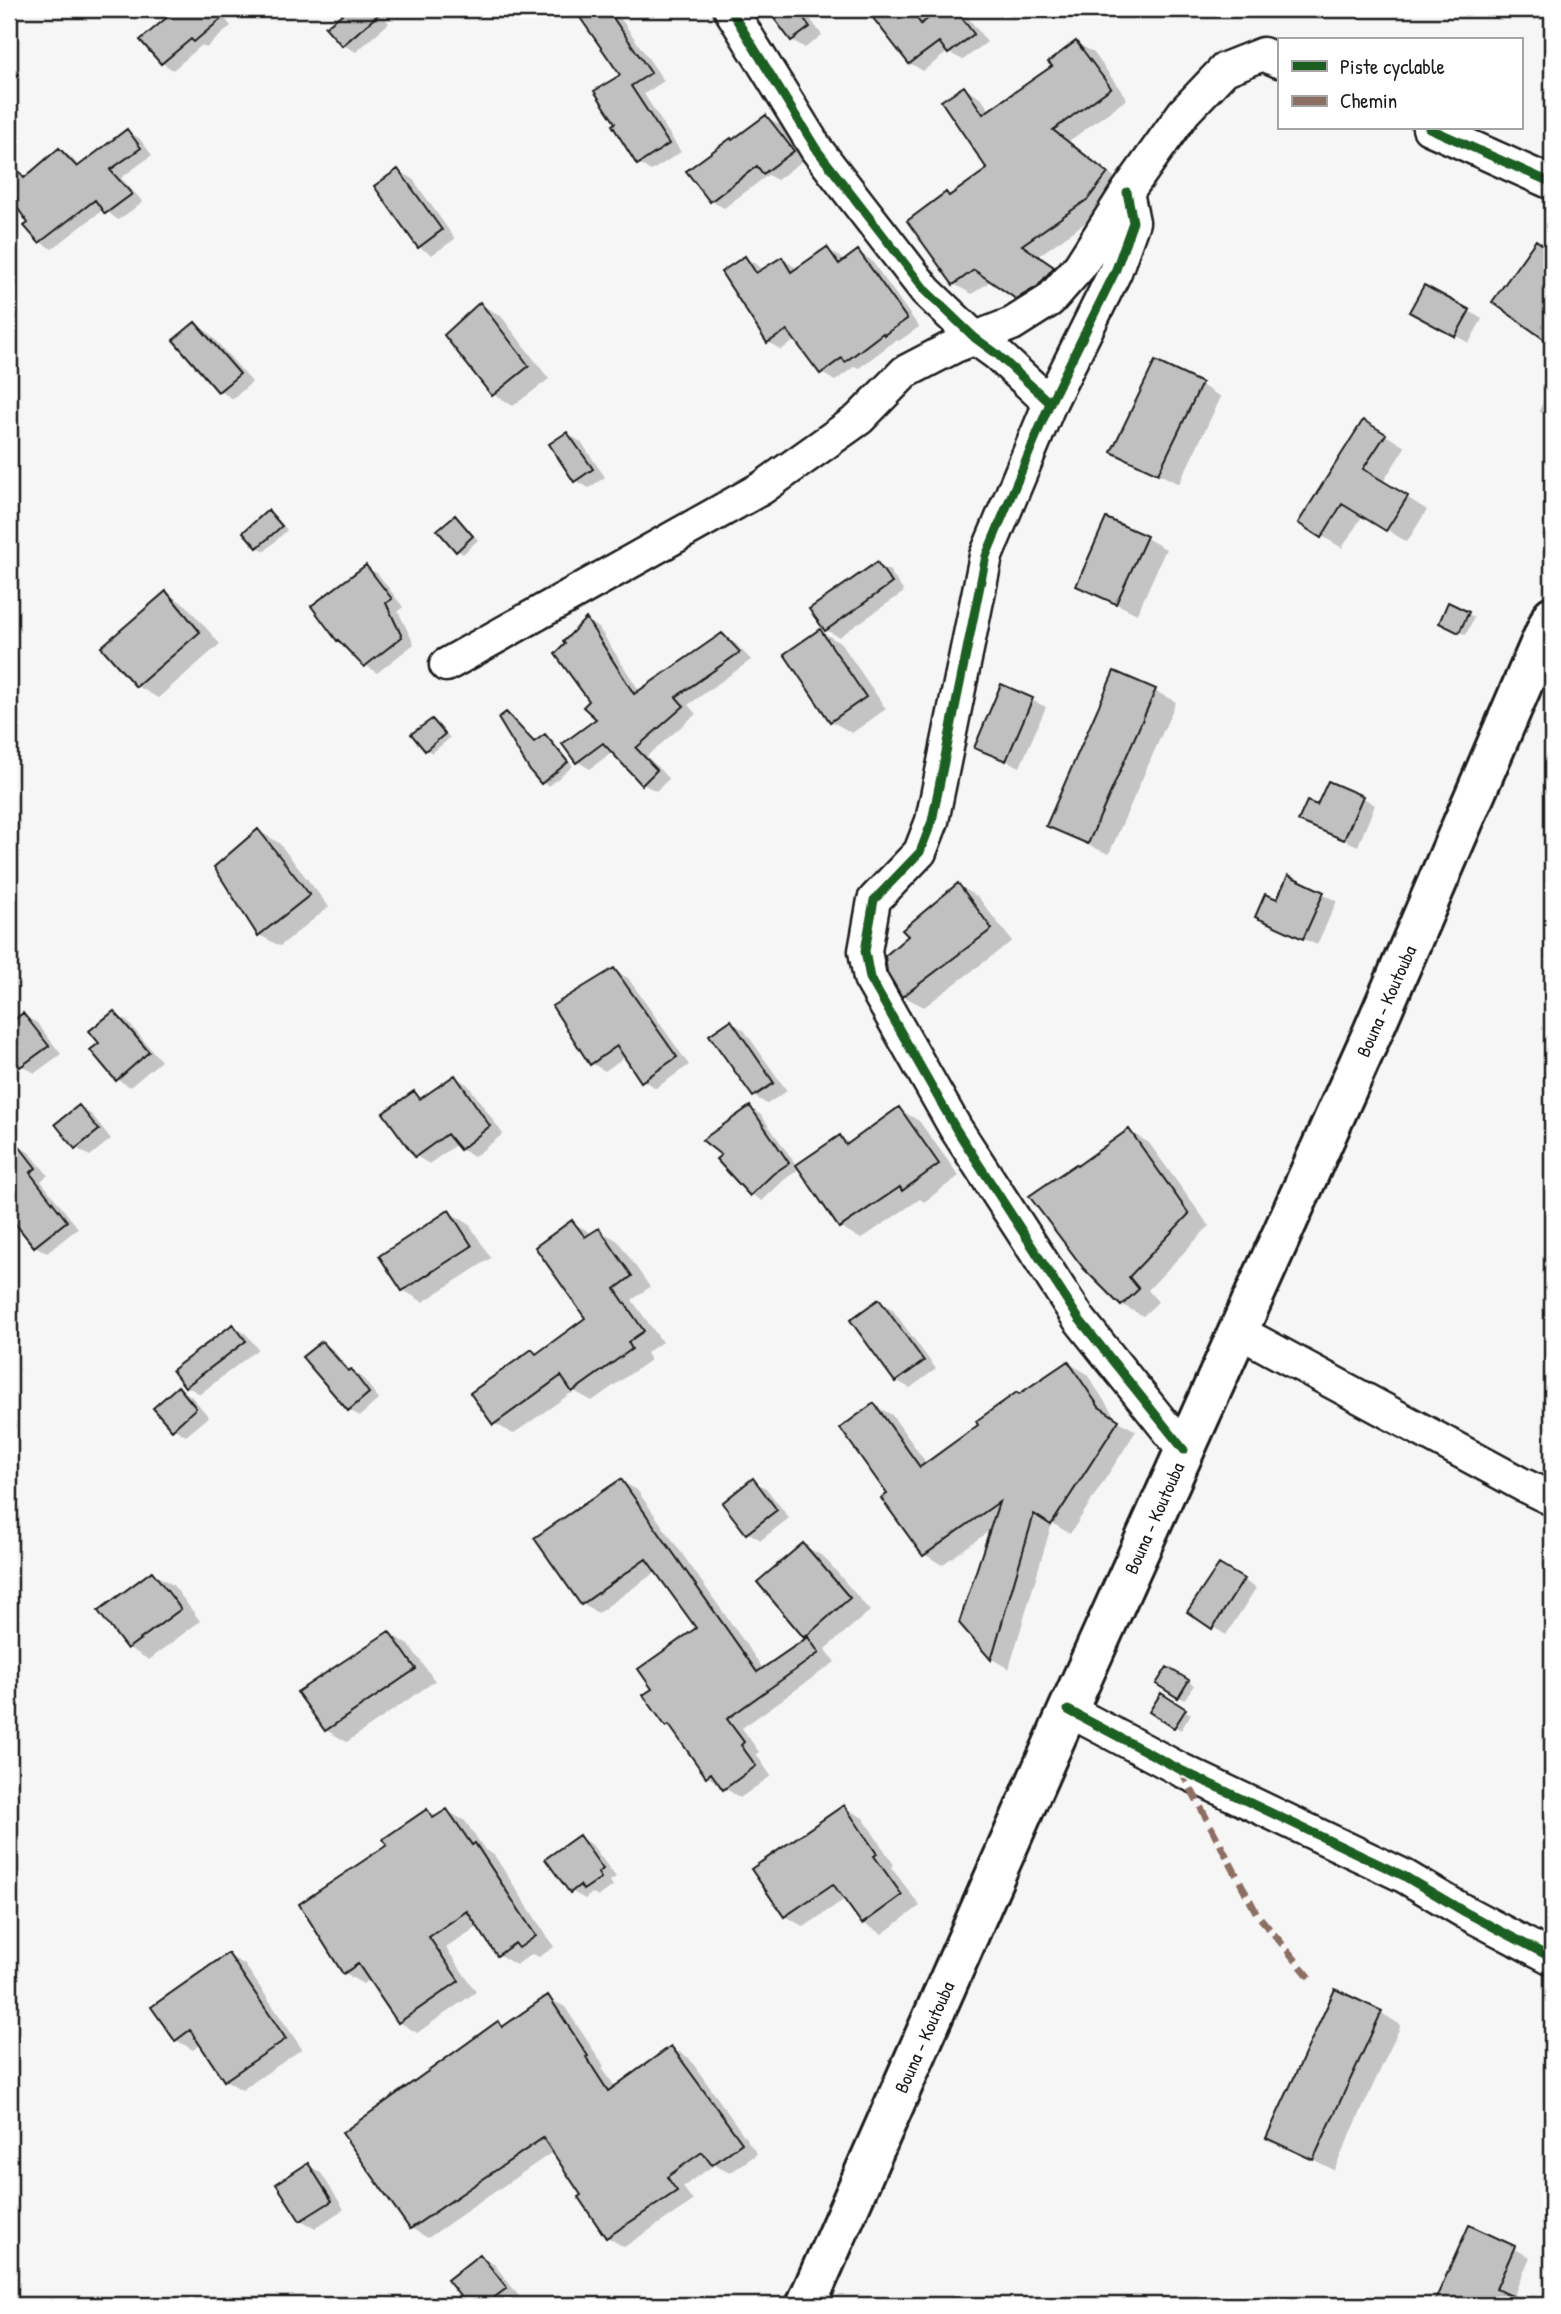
<svg xmlns="http://www.w3.org/2000/svg" width="1561" height="2314" font-family="'Patrick Hand',sans-serif">
<style>
.shadow{fill:#0003}
.building{fill:#c0c0c0;stroke:#1c1c1c;stroke-width:2}
.lines{fill:none;stroke-linecap:round;stroke-linejoin:round}
.minor-casing{stroke:#1c1c1c;stroke-width:37}
.primary-casing{stroke:#1c1c1c;stroke-width:44}
.minor{stroke:#fff;stroke-width:32}
.primary{stroke:#fff;stroke-width:38}
.quiet{stroke:#8d6e63;stroke-width:7;stroke-dasharray:14 7;stroke-linecap:butt}
.cycleway-casing{stroke:#fff;stroke-width:13}
.cycleway{stroke:#1b5e20;stroke-width:9}
.labels{text-anchor:middle;dominant-baseline:central;stroke-width:6;stroke-linejoin:round;paint-order:stroke}
.street-label{font-size:19px;fill:#1c1c1c;stroke:#fff}
</style>
<rect width="100%" height="100%" fill="#f6f6f6"/>
<filter id="ink" filterUnits="userSpaceOnUse"><feTurbulence type="fractalNoise" baseFrequency=".0143" numOctaves="2"/><feDisplacementMap in="SourceGraphic" scale="14" xChannelSelector="R" yChannelSelector="G"/><feConvolveMatrix kernelMatrix="1 2 1 2 8 2 1 2 1" color-interpolation-filters="sRGB"/></filter>
<g filter="url(#ink)">
<path class="shadow" d="M 170,9 L 217,9 L 231,26 L 206,48 L 202,45 L 173,70 L 162,63 L 174,14 Z
M 340,9 L 379,9 L 389,23 L 356,52 L 343,45 L 345,14 Z
M 576,9 L 614,9 L 664,81 L 644,94 L 681,152 L 651,171 L 638,163 L 617,124 L 622,75 Z
M 775,9 L 803,9 L 822,35 L 805,48 L 792,40 L 771,11 Z
M 868,9 L 916,9 L 926,22 L 943,9 L 959,9 L 963,11 L 987,42 L 963,60 L 948,52 L 923,71 L 910,63 Z
M 1077,43 L 1094,53 L 1127,99 L 1069,141 L 1124,185 L 1106,208 L 1038,256 L 1071,279 L 1036,308 L 992,280 L 972,294 L 954,284 L 946,194 L 951,197 L 989,169 L 964,88 L 981,98 L 990,111 L 1054,67 Z
M 766,117 L 779,124 L 805,159 L 777,180 L 768,175 L 724,208 L 711,201 L 734,141 Z
M 127,131 L 139,138 L 152,155 L 121,178 L 143,202 L 118,220 L 104,209 L 52,249 L 40,242 L 26,226 L 30,223 L 9,193 L 9,181 L 19,173 L 27,178 L 59,150 L 71,157 L 80,167 Z
M 398,171 L 412,178 L 455,239 L 432,255 L 419,247 Z
M 827,249 L 840,257 L 844,262 L 858,252 L 871,260 L 919,327 L 899,341 L 896,340 L 859,368 L 855,366 L 835,381 L 822,373 L 797,339 L 781,350 L 768,342 L 745,258 L 759,266 L 762,271 L 782,259 L 795,267 L 797,270 Z
M 480,304 L 501,316 L 549,379 L 513,406 L 493,394 Z
M 1469,311 L 1482,319 L 1469,343 L 1412,312 Z
M 195,324 L 208,332 L 252,382 L 233,399 L 220,391 L 176,340 Z
M 1552,381 L 1552,419 L 1539,411 Z
M 1201,385 L 1221,397 L 1179,484 L 1113,451 Z
M 568,434 L 581,442 L 605,477 L 589,488 L 575,480 Z
M 1384,434 L 1405,447 L 1383,482 L 1427,510 L 1407,542 L 1363,515 L 1342,548 L 1322,536 Z
M 269,512 L 275,516 L 287,530 L 265,551 L 258,547 L 246,532 Z
M 455,517 L 461,521 L 478,540 L 463,554 L 457,550 Z
M 1146,538 L 1166,549 L 1137,614 L 1078,585 Z
M 877,564 L 890,571 L 904,592 L 839,637 L 826,630 Z
M 366,567 L 378,574 L 403,607 L 398,611 L 414,644 L 377,673 L 365,665 Z
M 166,593 L 186,605 L 220,644 L 158,698 L 137,686 Z
M 1449,605 L 1474,617 L 1466,635 L 1447,626 Z
M 587,620 L 599,628 L 640,692 L 722,635 L 735,643 L 751,660 L 688,705 L 696,714 L 647,756 L 669,779 L 656,791 L 643,784 L 613,751 L 590,769 L 578,762 L 598,719 L 591,701 Z
M 820,631 L 841,643 L 886,709 L 852,733 L 831,721 Z
M 1002,686 L 1046,707 L 1020,767 L 977,747 Z
M 1155,691 L 1176,702 L 1109,854 L 1069,837 L 1049,825 Z
M 506,714 L 512,718 L 535,743 L 545,736 L 551,739 L 573,766 L 549,786 L 543,783 L 532,770 Z
M 432,721 L 438,724 L 450,738 L 432,753 L 426,749 Z
M 1362,797 L 1375,805 L 1358,846 L 1314,827 L 1318,808 Z
M 259,831 L 279,843 L 329,907 L 280,946 L 259,935 Z
M 1288,878 L 1337,901 L 1317,945 L 1271,924 Z
M 958,885 L 978,897 L 1012,941 L 924,1007 L 903,996 L 910,937 Z
M 614,970 L 628,978 L 689,1065 L 656,1088 L 643,1080 L 626,1056 L 605,1071 L 591,1063 Z
M 114,1013 L 127,1021 L 161,1061 L 130,1087 L 117,1079 Z
M 23,1015 L 37,1023 L 61,1054 L 35,1073 L 22,1066 L 9,1047 L 9,1026 Z
M 731,1022 L 744,1030 L 787,1091 L 767,1104 L 754,1096 Z
M 455,1077 L 468,1085 L 503,1134 L 474,1157 L 461,1149 L 457,1144 L 429,1164 L 416,1156 L 414,1093 L 424,1099 Z
M 79,1107 L 92,1115 L 111,1139 L 90,1156 L 76,1148 L 58,1124 Z
M 750,1108 L 761,1115 L 797,1166 L 840,1137 L 851,1144 L 899,1109 L 919,1121 L 959,1176 L 924,1202 L 920,1199 L 861,1239 L 841,1227 L 800,1168 L 784,1180 L 762,1201 L 751,1194 Z
M 1129,1131 L 1149,1143 L 1209,1226 L 1148,1290 L 1158,1302 L 1143,1316 L 1122,1305 L 1078,1167 Z
M 17,1145 L 30,1153 L 48,1175 L 41,1181 L 78,1228 L 47,1253 L 35,1246 L 9,1213 L 9,1152 Z
M 449,1212 L 469,1224 L 491,1258 L 423,1302 L 403,1290 Z
M 572,1222 L 591,1233 L 599,1230 L 618,1241 L 650,1287 L 632,1300 L 662,1342 L 646,1353 L 650,1360 L 592,1401 L 574,1391 L 513,1434 L 494,1423 L 532,1351 L 538,1354 L 587,1319 Z
M 879,1301 L 892,1309 L 936,1369 L 910,1388 L 897,1381 Z
M 233,1326 L 246,1334 L 258,1349 L 200,1394 L 186,1386 Z
M 322,1343 L 332,1349 L 351,1371 L 362,1377 L 379,1399 L 360,1416 L 349,1410 Z
M 1068,1363 L 1086,1373 L 1117,1420 L 1136,1431 L 1070,1534 L 1052,1523 L 1009,1669 L 992,1659 L 961,1623 L 992,1529 L 942,1565 L 924,1554 L 889,1494 L 874,1405 L 892,1415 L 927,1464 Z
M 178,1388 L 191,1396 L 209,1417 L 186,1436 L 173,1428 Z
M 621,1481 L 637,1490 L 764,1670 L 809,1638 L 805,1636 L 803,1545 L 824,1557 L 870,1611 L 825,1649 L 835,1662 L 742,1728 L 759,1752 L 756,1754 L 771,1776 L 740,1798 L 707,1776 L 675,1730 L 667,1726 L 654,1689 L 698,1629 L 657,1571 L 598,1613 L 582,1604 Z
M 753,1481 L 766,1488 L 789,1518 L 761,1540 L 747,1532 Z
M 152,1573 L 173,1585 L 200,1621 L 149,1660 L 129,1648 L 101,1611 Z
M 1233,1574 L 1256,1588 L 1226,1635 L 1213,1627 Z
M 389,1633 L 409,1645 L 435,1681 L 347,1742 L 326,1730 Z
M 1168,1669 L 1194,1685 L 1184,1700 L 1158,1684 Z
M 1161,1696 L 1191,1714 L 1181,1730 L 1151,1711 Z
M 844,1807 L 863,1818 L 894,1865 L 891,1867 L 920,1906 L 882,1934 L 863,1923 L 845,1899 L 804,1927 L 785,1916 Z
M 427,1811 L 438,1817 L 447,1811 L 465,1821 L 485,1850 L 494,1855 L 554,1947 L 539,1957 L 532,1954 L 516,1965 L 498,1954 L 479,1926 L 446,1948 L 476,1992 L 417,2033 L 399,2022 L 370,1979 L 363,1984 L 344,1973 L 389,1845 Z
M 579,1837 L 592,1845 L 616,1877 L 610,1881 L 613,1886 L 598,1897 L 592,1893 L 585,1899 L 571,1891 Z
M 228,1955 L 245,1965 L 302,2049 L 242,2090 L 225,2080 L 201,2044 L 193,2050 L 176,2040 Z
M 548,1998 L 565,2007 L 604,2066 L 602,2068 L 616,2088 L 672,2048 L 689,2058 L 757,2154 L 730,2173 L 714,2165 L 683,2187 L 693,2201 L 624,2247 L 607,2237 L 584,2195 L 554,2151 L 428,2238 L 411,2228 L 498,2023 L 505,2027 Z
M 1381,2013 L 1401,2025 L 1334,2170 L 1268,2137 Z
M 308,2165 L 321,2173 L 344,2209 L 315,2228 L 301,2220 L 278,2185 Z
M 1470,2228 L 1530,2257 L 1512,2299 L 1520,2305 L 1435,2305 Z
M 481,2256 L 494,2264 L 519,2296 L 507,2305 L 469,2305 L 450,2280 Z"/>
<path class="building" d="M 177,9 L 233,9 L 194,42 L 191,39 L 161,64 L 140,40 Z
M 349,9 L 385,9 L 342,46 L 325,27 Z
M 574,9 L 607,9 L 651,73 L 631,86 L 669,144 L 637,165 L 612,125 L 615,123 L 594,91 L 620,75 Z
M 767,9 L 797,9 L 810,27 L 791,41 Z
M 866,9 L 910,9 L 921,24 L 940,9 L 955,9 L 974,34 L 948,54 L 939,42 L 909,64 Z
M 1076,41 L 1111,88 L 1053,130 L 1108,173 L 1088,199 L 1022,245 L 1054,267 L 1038,286 L 1016,299 L 974,270 L 953,285 L 907,221 L 946,192 L 949,196 L 987,169 L 941,101 L 964,86 L 983,114 L 1052,66 L 1048,62 Z
M 766,115 L 794,151 L 763,174 L 757,166 L 710,202 L 686,171 L 731,138 L 732,140 Z
M 127,129 L 141,148 L 110,170 L 132,194 L 105,214 L 95,200 L 39,243 L 24,226 L 28,223 L 9,196 L 9,157 L 24,178 L 59,148 L 77,167 Z
M 398,169 L 442,230 L 418,248 L 374,186 Z
M 1536,240 L 1552,252 L 1552,345 L 1492,302 Z
M 827,247 L 839,264 L 858,250 L 907,319 L 884,335 L 883,333 L 845,362 L 842,358 L 820,374 L 787,330 L 767,343 L 721,272 L 745,256 L 756,273 L 782,257 L 791,272 Z
M 1424,285 L 1470,310 L 1455,337 L 1409,312 Z
M 480,302 L 529,366 L 492,396 L 444,335 Z
M 195,322 L 240,374 L 218,392 L 173,340 Z
M 1155,361 L 1202,383 L 1158,474 L 1111,452 Z
M 1363,420 L 1386,434 L 1363,469 L 1408,496 L 1386,531 L 1342,504 L 1321,538 L 1298,523 Z
M 567,432 L 593,469 L 574,482 L 549,444 Z
M 268,510 L 282,526 L 257,548 L 243,532 Z
M 455,515 L 473,536 L 456,552 L 437,530 Z
M 1106,518 L 1147,536 L 1116,604 L 1076,586 Z
M 877,562 L 892,583 L 825,631 L 809,609 Z
M 366,565 L 392,599 L 386,603 L 402,637 L 364,667 L 338,640 L 337,641 L 311,606 Z
M 166,591 L 200,632 L 136,687 L 101,647 Z
M 1448,602 L 1469,612 L 1459,633 L 1439,623 Z
M 586,618 L 634,694 L 722,633 L 740,652 L 676,697 L 684,706 L 636,748 L 657,770 L 642,785 L 603,743 L 576,763 L 562,744 L 596,719 L 583,707 L 589,701 L 555,654 L 565,644 L 563,642 Z
M 820,629 L 866,697 L 830,722 L 784,654 Z
M 1114,671 L 1156,689 L 1088,844 L 1046,826 Z
M 1001,684 L 1033,698 L 1006,761 L 974,748 Z
M 506,712 L 534,742 L 545,734 L 568,762 L 541,784 L 530,771 L 498,718 Z
M 432,719 L 445,734 L 425,751 L 411,734 Z
M 1328,781 L 1363,796 L 1344,840 L 1298,821 L 1307,801 L 1317,805 Z
M 258,829 L 310,895 L 258,936 L 214,867 Z
M 1288,875 L 1324,892 L 1303,939 L 1255,917 L 1265,894 L 1277,899 Z
M 958,883 L 992,929 L 902,997 L 887,972 L 885,956 L 908,936 L 902,930 Z
M 614,968 L 677,1057 L 641,1082 L 617,1046 L 590,1065 L 552,1006 Z
M 114,1011 L 149,1052 L 116,1081 L 90,1050 L 99,1043 L 89,1031 Z
M 23,1013 L 49,1046 L 20,1067 L 9,1052 L 9,1024 Z
M 731,1020 L 774,1083 L 753,1097 L 709,1035 Z
M 455,1075 L 490,1126 L 460,1150 L 447,1134 L 415,1157 L 383,1113 L 414,1091 L 420,1099 Z
M 79,1105 L 99,1130 L 75,1149 L 55,1124 Z
M 750,1106 L 789,1163 L 773,1174 L 750,1196 L 716,1159 L 721,1155 L 702,1140 Z
M 899,1107 L 939,1164 L 902,1191 L 900,1187 L 839,1228 L 796,1165 L 840,1135 L 846,1145 Z
M 1129,1129 L 1189,1214 L 1129,1277 L 1139,1289 L 1121,1306 L 1084,1269 L 1029,1196 L 1076,1164 L 1077,1166 Z
M 9,1133 L 36,1168 L 30,1173 L 67,1221 L 34,1247 L 9,1216 Z
M 449,1210 L 472,1246 L 402,1291 L 379,1256 Z
M 572,1220 L 585,1237 L 599,1228 L 632,1276 L 615,1289 L 644,1331 L 628,1342 L 632,1349 L 572,1392 L 561,1376 L 493,1425 L 470,1393 L 532,1349 L 536,1354 L 585,1318 L 535,1247 Z
M 879,1299 L 924,1361 L 895,1382 L 850,1320 Z
M 233,1324 L 246,1341 L 185,1387 L 172,1370 Z
M 322,1341 L 348,1371 L 351,1369 L 369,1393 L 348,1411 L 302,1357 Z
M 1068,1361 L 1099,1407 L 1119,1420 L 1051,1525 L 1034,1514 L 991,1660 L 959,1623 L 999,1502 L 923,1556 L 881,1498 L 887,1494 L 840,1428 L 874,1403 L 920,1467 L 978,1425 L 976,1421 L 1017,1392 L 1019,1394 Z
M 178,1386 L 196,1408 L 172,1430 L 153,1408 Z
M 753,1478 L 777,1510 L 746,1534 L 722,1503 Z
M 621,1479 L 757,1672 L 808,1637 L 819,1653 L 727,1719 L 744,1742 L 741,1745 L 756,1766 L 723,1790 L 711,1773 L 706,1777 L 669,1725 L 666,1727 L 643,1695 L 652,1689 L 638,1669 L 696,1628 L 646,1559 L 581,1605 L 534,1538 Z
M 803,1543 L 850,1598 L 804,1638 L 757,1582 Z
M 1219,1564 L 1244,1579 L 1212,1629 L 1187,1612 Z
M 152,1571 L 181,1609 L 127,1649 L 98,1611 Z
M 389,1631 L 416,1669 L 325,1731 L 297,1692 Z
M 1167,1667 L 1189,1680 L 1178,1698 L 1156,1684 Z
M 1161,1693 L 1186,1709 L 1174,1728 L 1149,1712 Z
M 844,1805 L 877,1854 L 874,1856 L 902,1895 L 862,1924 L 833,1884 L 784,1917 L 751,1869 Z
M 427,1809 L 433,1818 L 447,1809 L 472,1845 L 475,1843 L 536,1936 L 519,1948 L 515,1943 L 497,1956 L 467,1911 L 429,1937 L 459,1981 L 398,2023 L 358,1964 L 343,1974 L 299,1904 L 387,1845 L 383,1839 Z
M 579,1835 L 603,1869 L 598,1873 L 601,1878 L 583,1890 L 580,1885 L 570,1893 L 545,1859 Z
M 228,1953 L 286,2039 L 224,2081 L 190,2030 L 175,2041 L 151,2007 Z
M 1335,1989 L 1382,2011 L 1313,2160 L 1266,2138 Z
M 548,1995 L 588,2056 L 586,2057 L 608,2091 L 671,2046 L 742,2143 L 712,2165 L 702,2152 L 667,2177 L 677,2191 L 606,2238 L 578,2197 L 581,2195 L 543,2138 L 410,2229 L 342,2133 L 498,2021 L 502,2027 Z
M 308,2163 L 332,2201 L 300,2221 L 276,2184 Z
M 1469,2225 L 1515,2246 L 1496,2289 L 1533,2305 L 1433,2305 Z
M 480,2254 L 507,2288 L 484,2305 L 467,2305 L 447,2280 Z"/>
<g class="lines">
<defs>
<path id="minor" d="M 730,9 L 817,150 L 926,291 L 975,338 L 997,354 L 1050,403
M 1429,128 L 1552,183
M 1127,192 L 1133,222 L 1115,272 L 1050,403 L 986,556 L 932,821 L 920,852 L 874,900 L 865,951 L 870,978 L 956,1129 L 1079,1319 L 1184,1450
M 446,665 L 762,488 L 859,419 L 905,372 L 955,346 L 1012,324 L 1050,300 L 1080,266 L 1127,192 L 1184,112 L 1225,69 L 1263,54 L 1279,61
M 1238,1331 L 1523,1485 L 1552,1499
M 1068,1710 L 1181,1770 L 1404,1876 L 1465,1912 L 1552,1958"/>
<path id="primary" d="M 806,2305 L 1068,1710 L 1371,1036 L 1552,616"/>
</defs>
<use href="#minor" class="minor-casing"/>
<use href="#primary" class="primary-casing"/>
<use href="#minor" class="minor"/>
<use href="#primary" class="primary"/>
<path class="quiet" d="M 1181,1770 L 1257,1914 L 1312,1980"/>
<defs>
<path id="cycleway" d="M 730,9 L 817,150 L 926,291 L 975,338 L 997,354 L 1050,403
M 1429,128 L 1552,183
M 1127,192 L 1133,222 L 1115,272 L 1050,403 L 986,556 L 932,821 L 920,852 L 874,900 L 865,951 L 870,978 L 956,1129 L 1079,1319 L 1184,1450
M 1068,1710 L 1181,1770 L 1404,1876 L 1465,1912 L 1552,1958"/>
</defs>
<use href="#cycleway" class="cycleway-casing"/>
<use href="#cycleway" class="cycleway"/>
</g>
</g>
<g class="labels">
<g class="street-label">
<text transform="translate(1386 1001) rotate(-66)">Bouna - Koutouba</text>
<text transform="translate(1154 1518) rotate(-66)">Bouna - Koutouba</text>
<text transform="translate(924 2037) rotate(-66)">Bouna - Koutouba</text>
</g>
</g>
<rect width="1561" height="2314" fill="none" stroke="#fff" stroke-width="35"/>
<rect x="18" y="18" width="1526" height="2279" fill="none" stroke="#1c1c1c" stroke-width="2.5" filter="url(#ink)"/>
<rect x="1278" y="38" width="245" height="91" fill="#ffffff" stroke="#a4a4a4" stroke-width="2"/>
<rect x="1292" y="61" width="35" height="10" fill="#1b5e20" stroke="#a4a4a4" stroke-width="2"/>
<text x="1340" y="74" font-size="21" fill="#1c1c1c">Piste cyclable</text>
<rect x="1292" y="96" width="35" height="10" fill="#8d6e63" stroke="#a4a4a4" stroke-width="2"/>
<text x="1340" y="108" font-size="21" fill="#1c1c1c">Chemin</text>
</svg>
